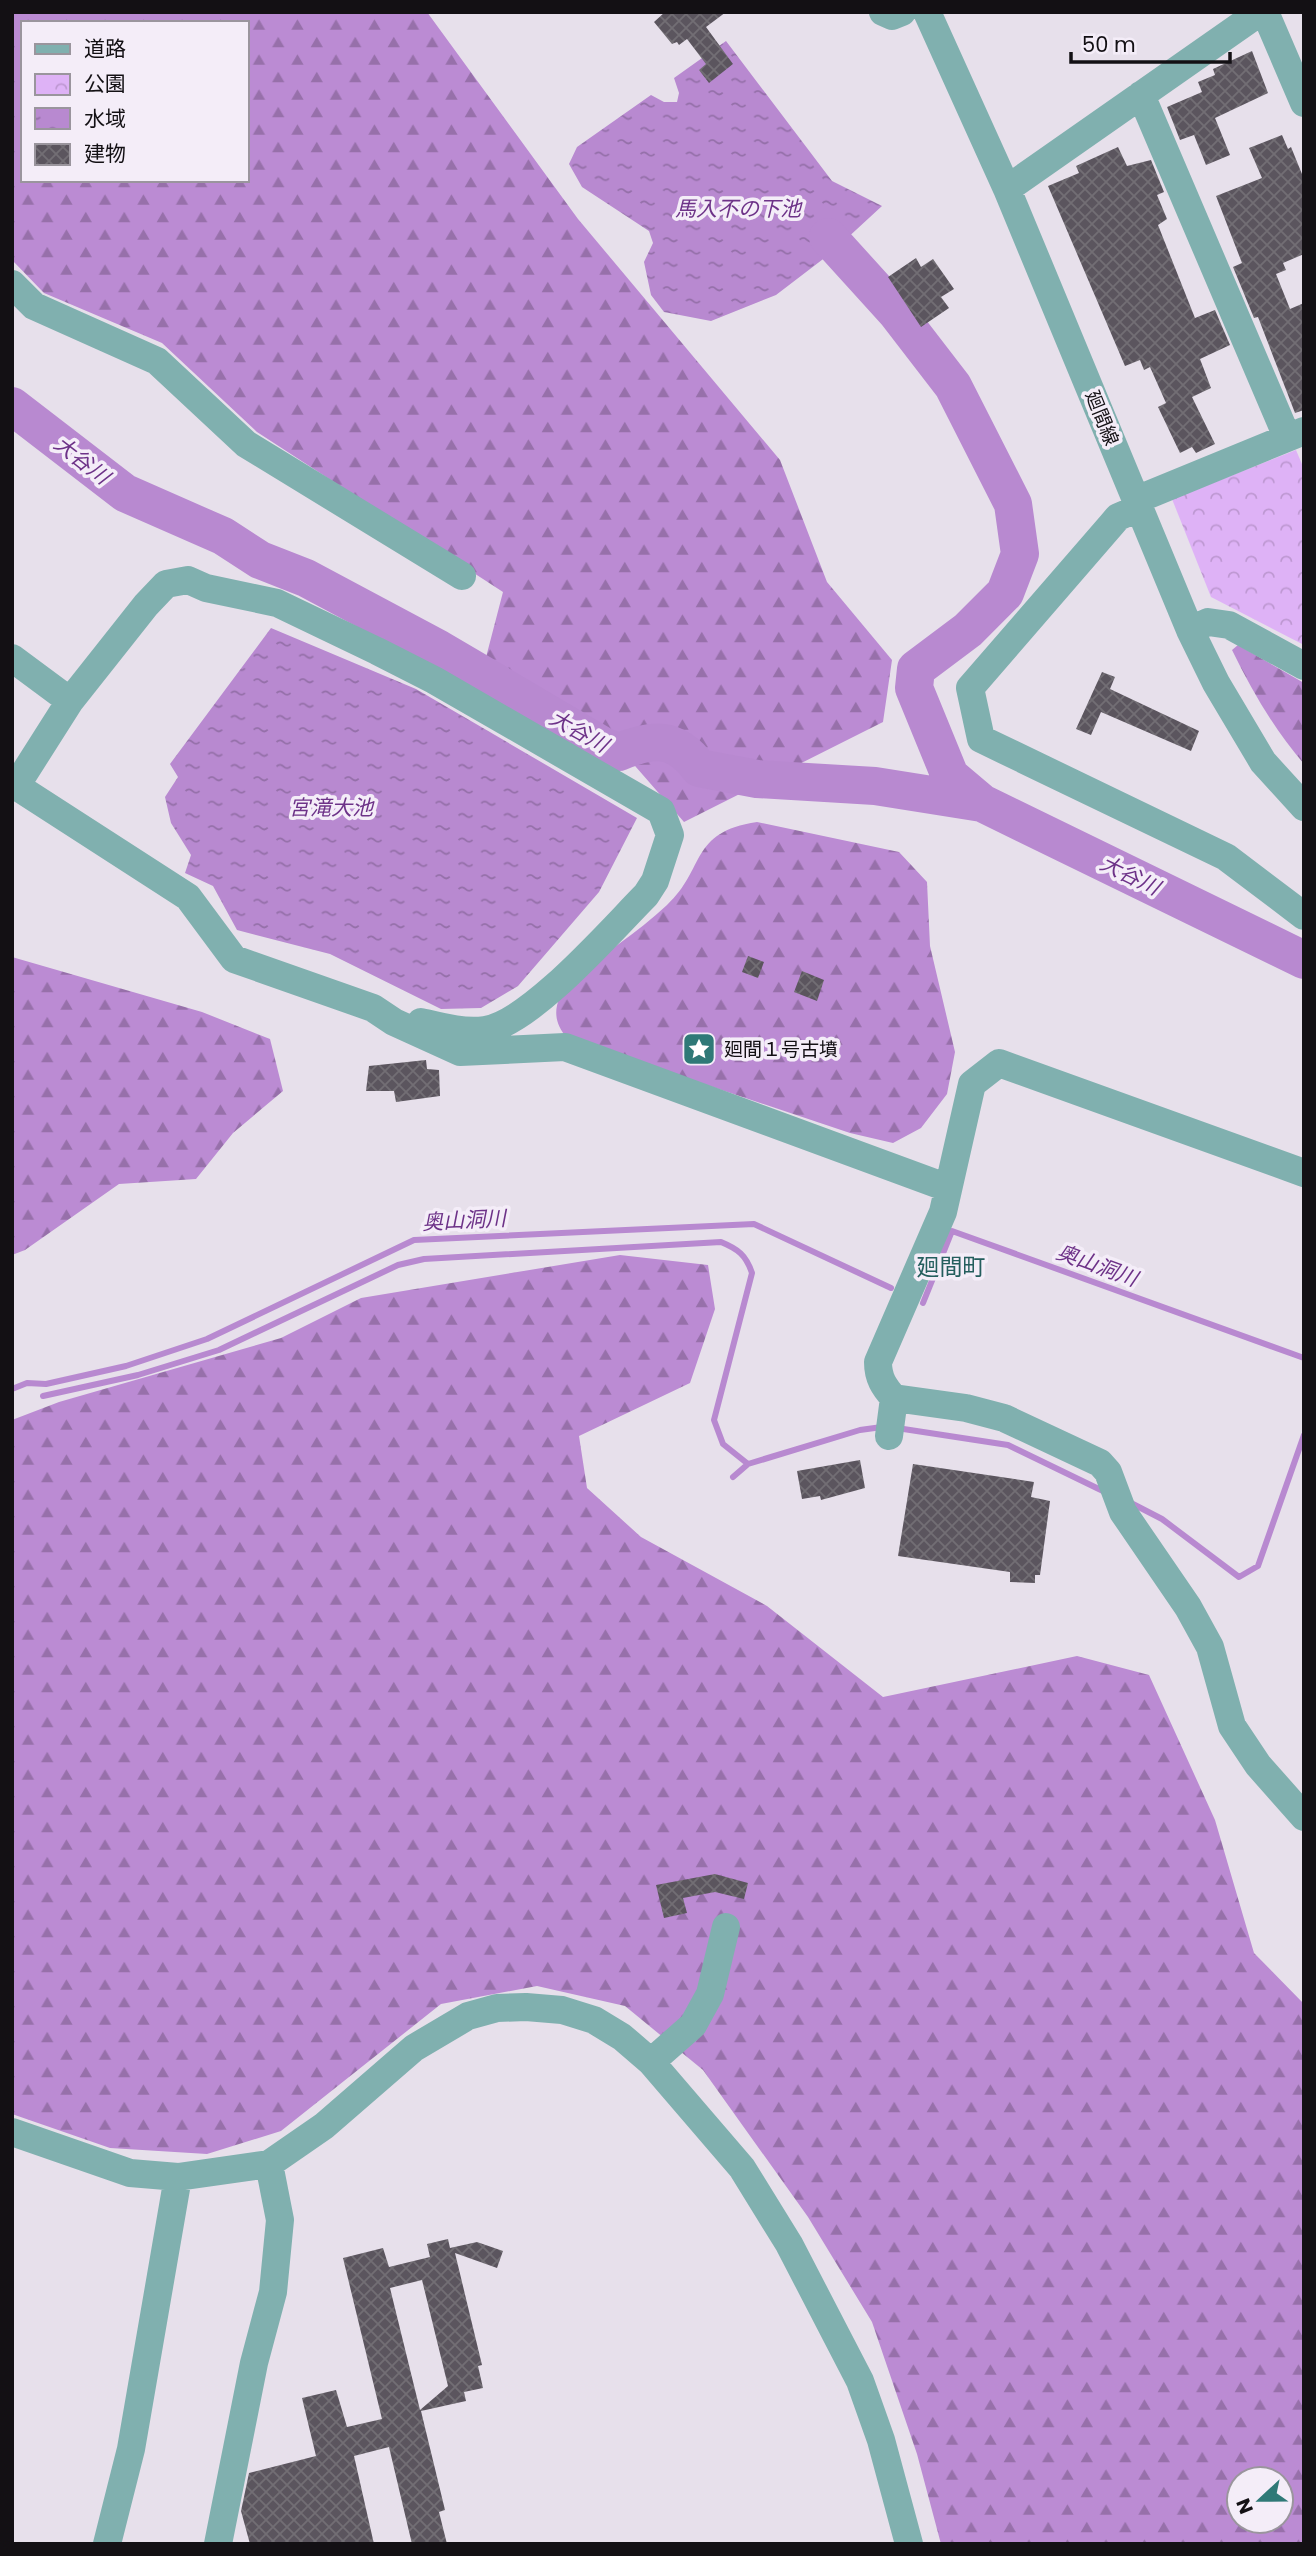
<svg xmlns="http://www.w3.org/2000/svg" width="1316" height="2556" font-family="Poppins,'Noto Sans JP',sans-serif">
<style>
.forest{fill:url(#forest-firs);fill-rule:evenodd}
.park{fill:url(#park-crowns)}
.water{fill:url(#water-ripples)}
.lines{fill:none;stroke-linecap:round;stroke-linejoin:round}
.stream{stroke:#b889d0;stroke-width:6}
.river{stroke:#b889d0;stroke-width:38}
.building{fill:url(#building-cross-hatch);fill-rule:evenodd}
.minor{stroke:#80b0af;stroke-width:28}
.labels{text-anchor:middle;dominant-baseline:central;stroke-width:7;stroke-linejoin:round;paint-order:stroke}
.street-label{font-size:19px;fill:#131014;stroke:#f4edf8}
.poi-label{font-size:19px;fill:#131014;stroke:#f4edf8;text-anchor:start}
.water-label{font-size:21px;font-style:italic;fill:#6d3288;stroke:#f4edf8}
.quarter-label{font-size:23px;fill:#245e5d;stroke:#f4edf8}
</style>
<defs>
<pattern id="forest-firs" width="22" height="20" patternUnits="userSpaceOnUse" patternTransform="scale(1.75)"><rect width="22" height="20" fill="#bb8bd3"/><path d="M5 1l3.5 6h-7zM16 11l3.5 6h-7z" fill="#9770aa"/></pattern>
<pattern id="park-crowns" width="20" height="18" patternUnits="userSpaceOnUse" patternTransform="scale(1.75)"><rect width="20" height="18" fill="#deb2f6"/><path d="M2 6a3 3 0 1 1 6 0M12 15a3 3 0 1 1 6 0" fill="none" stroke="#be98d2"/></pattern>
<pattern id="water-ripples" width="26" height="14" patternUnits="userSpaceOnUse" patternTransform="scale(1.75)"><rect width="26" height="14" fill="#b889d0"/><path d="M2 4q2-2 4 0t4 0M15 11q2-2 4 0t4 0" fill="none" stroke="#946fa8"/></pattern>
<pattern id="building-cross-hatch" width="8" height="8" patternUnits="userSpaceOnUse" patternTransform="scale(1.75)"><rect width="8" height="8" fill="#5b555e"/><path d="M0 0l8 8M0 8l8-8" fill="none" stroke="#726e74"/></pattern>
</defs>
<rect width="100%" height="100%" fill="#e7e0eb"/>
<path class="forest" d="M 12,12 L 427,12 L 578,219 L 780,460 L 827,582 L 892,660 L 883,722 L 684,822 L 615,743 L 484,665 L 503,592 L 257,432 L 162,343 L 44,293 L 12,260 ZM 23,23 L 247,23 L 247,180 L 23,180 Z
M 1238,645 L 1304,683 L 1304,764 C 1274,729 1252,691 1232,650 Z
M 757,822 L 899,852 L 927,882 L 930,946 L 955,1052 L 947,1094 L 921,1128 L 893,1143 L 850,1133 L 567,1038 C 550,1018 555,1002 569,980 C 601,956 637,933 667,905 C 706,869 689,832 757,822 Z
M 12,957 L 202,1012 L 270,1039 L 283,1091 L 233,1133 L 196,1179 L 119,1184 L 25,1250 L 12,1255 Z
M 620,1255 L 708,1265 L 715,1309 L 690,1383 L 579,1436 L 587,1488 L 641,1537 L 767,1606 L 883,1697 L 1077,1656 L 1149,1675 L 1215,1820 L 1254,1953 L 1304,2004 L 1304,2544 L 941,2544 L 917,2454 L 872,2322 L 808,2217 L 703,2070 L 625,2006 L 537,1986 L 441,2004 L 281,2131 L 207,2154 L 110,2148 L 12,2114 L 12,1420 L 59,1402 L 281,1338 L 361,1298 ZM 1239,2479 L 1281,2479 L 1281,2521 L 1239,2521 Z"/>
<path class="park" d="M 1296,450 L 1304,469 L 1304,645 L 1211,597 L 1172,499 Z"/>
<path class="water" d="M 726,41 L 832,181 L 882,206 L 831,253 L 776,295 L 711,321 L 664,312 L 651,295 L 644,262 L 653,243 L 649,231 L 582,187 L 569,164 L 577,147 L 651,95 L 664,102 L 677,102 L 679,93 L 674,78 Z
M 271,628 L 416,689 L 637,818 L 599,892 L 518,986 L 481,1008 L 441,1009 L 330,954 L 237,930 L 213,886 L 185,873 L 191,855 L 171,823 L 165,797 L 178,777 L 170,764 Z"/>
<g class="lines">
<path class="stream" d="M 923,1303 L 952,1231 L 1304,1358
M 12,1389 L 27,1383 L 46,1384 L 126,1366 L 207,1339 L 414,1240 L 754,1224 L 891,1288
M 43,1396 L 138,1375 L 219,1350 L 398,1265 L 424,1259 L 721,1242 C 738,1249 746,1255 752,1273 L 714,1420 L 723,1444 L 748,1464
M 897,1428 L 1008,1445 L 1105,1492
M 733,1477 L 748,1464 L 860,1430 L 882,1427
M 1131,1503 L 1162,1519 L 1239,1577 L 1258,1566 L 1304,1435"/>
<path class="river" d="M 828,237 L 896,312 L 953,386 L 1013,504 L 1020,554 L 1005,593 L 968,630 L 916,669 L 914,688 L 950,776 L 982,803
M 12,406 L 125,493 L 223,536 L 260,560 L 306,578 L 439,649 L 605,747 L 619,752 C 652,738 676,736 699,768 L 757,779 L 875,786 L 982,803 L 1304,960"/>
</g>
<path class="building" d="M 665,12 L 726,12 L 706,27 L 733,64 L 709,83 L 699,70 L 706,64 L 687,39 L 679,45 L 677,42 L 672,44 L 654,22 Z
M 1252,51 L 1268,93 L 1215,118 L 1230,155 L 1206,165 L 1194,135 L 1180,140 L 1167,107 L 1202,92 L 1198,82 L 1215,75 L 1213,69 Z
M 1282,135 L 1288,149 L 1291,147 L 1304,179 L 1304,254 L 1283,263 L 1286,270 L 1276,274 L 1290,309 L 1304,303 L 1304,410 L 1295,413 L 1258,317 L 1254,318 L 1233,267 L 1242,263 L 1216,196 L 1262,178 L 1249,148 Z
M 1118,147 L 1127,166 L 1151,160 L 1164,192 L 1157,195 L 1167,219 L 1158,225 L 1195,318 L 1215,310 L 1230,345 L 1200,359 L 1211,388 L 1192,397 L 1215,444 L 1196,453 L 1192,447 L 1180,453 L 1158,407 L 1166,403 L 1150,367 L 1144,370 L 1140,360 L 1125,366 L 1048,186 L 1079,173 L 1076,166 Z
M 916,258 L 921,267 L 933,259 L 954,289 L 941,297 L 949,308 L 921,327 L 888,277 Z
M 1102,672 L 1115,677 L 1110,689 L 1199,731 L 1191,751 L 1101,712 L 1091,735 L 1076,729 Z
M 748,956 L 764,962 L 758,978 L 742,972 Z
M 802,971 L 824,980 L 817,1001 L 794,992 Z
M 426,1060 L 427,1069 L 439,1070 L 440,1096 L 396,1102 L 394,1091 L 366,1091 L 369,1066 Z
M 860,1460 L 865,1488 L 821,1500 L 820,1496 L 802,1499 L 797,1471 Z
M 913,1464 L 1034,1482 L 1031,1497 L 1050,1501 L 1040,1575 L 1035,1575 L 1035,1583 L 1010,1582 L 1010,1572 L 898,1556 Z
M 715,1874 L 748,1883 L 744,1899 L 715,1892 L 683,1898 L 687,1913 L 664,1918 L 656,1885 Z
M 448,2239 L 450,2248 L 477,2242 L 503,2251 L 497,2268 L 455,2253 L 482,2365 L 478,2366 L 483,2388 L 464,2392 L 466,2401 L 421,2411 L 445,2510 L 439,2512 L 447,2544 L 412,2544 L 389,2447 L 354,2456 L 374,2544 L 250,2544 L 241,2511 L 249,2473 L 316,2456 L 302,2398 L 336,2390 L 347,2427 L 382,2419 L 343,2258 L 383,2248 L 389,2267 L 430,2257 L 427,2244 ZM 422,2280 L 448,2386 L 420,2410 L 390,2288 Z"/>
<g class="lines">
<path class="minor" d="M 883,12 L 892,16 L 902,12
M 927,12 L 1007,189 L 1190,630 L 1216,683 L 1263,762 L 1304,807
M 1265,12 L 1304,103
M 1141,95 L 1287,437
M 1007,189 L 1260,12
M 12,284 L 34,306 L 157,361 L 246,444 L 462,576
M 1136,500 L 1304,431
M 1139,508 L 1118,517 L 1112,524 L 970,688 L 981,739 L 1226,857 L 1304,916
M 1190,630 L 1208,622 L 1229,625 L 1304,666
M 12,658 L 70,701 L 16,786 L 188,897 L 234,959 L 373,1008 L 394,1022 L 460,1052 L 565,1047 L 948,1188
M 70,701 L 146,605 L 166,584 L 188,580 L 206,588 L 277,603 L 377,651 L 434,680 L 661,811 L 670,835 L 655,881 L 646,895 C 612,929 531,1023 485,1030 C 464,1033 442,1027 421,1022
M 894,1398 L 966,1408 L 1004,1418 L 1100,1463 L 1108,1472 L 1123,1512 L 1188,1607 L 1210,1647 L 1232,1726 L 1258,1765 L 1304,1817
M 889,1436 L 894,1398 C 884,1387 878,1378 878,1362 L 943,1212 L 972,1084 L 999,1063 L 1304,1173
M 651,2062 L 693,2025 L 710,1994 L 726,1927
M 12,2132 L 130,2173 L 178,2177 L 269,2164 L 324,2126 L 414,2048 L 468,2016 L 497,2008 L 526,2007 L 562,2010 L 594,2020 L 622,2037 L 651,2062 L 742,2168 L 789,2244 L 860,2381 L 881,2440 L 909,2544
M 107,2544 L 131,2449 L 178,2177
M 218,2544 L 254,2363 L 273,2292 L 280,2220 L 269,2164"/>
</g>
<defs>
<symbol id="sight-square" viewBox="-11 -11 22 22"><rect x="-9" y="-9" width="18" height="18" rx="4" fill="#2f7977" stroke="#f4edf8"/><path d="M0-6L1.8-2.2L6-1.7L2.9 1.2L3.7 5.4L0 3.3L-3.7 5.4L-2.9 1.2L-6-1.7L-1.8-2.2Z" fill="#fff"/></symbol>
</defs>
<g fill-rule="evenodd">
<use href="#sight-square" x="680" y="1030" width="38" height="38"/>
</g>
<g class="labels">
<g class="street-label">
<text transform="translate(1102 418) rotate(68)">廻間線</text>
</g>
<g class="poi-label">
<text x="724" y="1049">廻間１号古墳</text>
</g>
<g class="water-label">
<text x="738" y="208">馬入不の下池</text>
<text transform="translate(82 460) rotate(38)">大谷川</text>
<text transform="translate(579 731) rotate(29)">大谷川</text>
<text x="331" y="807">宮滝大池</text>
<text transform="translate(1130 875) rotate(26)">大谷川</text>
<text transform="translate(464 1220) rotate(-3)">奥山洞川</text>
<text transform="translate(1097 1265) rotate(20)">奥山洞川</text>
</g>
<g class="quarter-label">
<text x="951" y="1267">廻間町</text>
</g>
</g>
<rect width="1316" height="2556" fill="none" stroke="#131014" stroke-width="28"/>
<rect x="21" y="21" width="228" height="161" fill="#f4edf8" stroke="#9a959d" stroke-width="2"/>
<rect x="35" y="44" width="35" height="10" fill="#80b0af" stroke="#9a959d" stroke-width="2"/>
<text x="84" y="56" font-size="21" fill="#131014">道路</text>
<rect x="35" y="74" width="35" height="21" fill="url(#park-crowns)" stroke="#9a959d" stroke-width="2"/>
<text x="84" y="91" font-size="21" fill="#131014">公園</text>
<rect x="35" y="108" width="35" height="21" fill="url(#water-ripples)" stroke="#9a959d" stroke-width="2"/>
<text x="84" y="126" font-size="21" fill="#131014">水域</text>
<rect x="35" y="144" width="35" height="21" fill="url(#building-cross-hatch)" stroke="#9a959d" stroke-width="2"/>
<text x="84" y="161" font-size="21" fill="#131014">建物</text>
<g transform="translate(1260 2500) rotate(248)"><circle r="33" fill="#f4edf8" stroke="#9a959d" stroke-width="2"/>
<path d="M0-5L12 26L0 18L-12 26Z" fill="#2f7977"/>
<text y="-10" font-size="19" font-weight="bold" text-anchor="middle" fill="#131014">N</text>
</g>
<path d="M1071 52v10h159v-10" fill="none" stroke="#131014" stroke-width="3.5"/>
<text x="1082" y="52" font-size="21" fill="#131014" stroke="#f4edf8" stroke-width="5" paint-order="stroke">50 m</text>
</svg>
